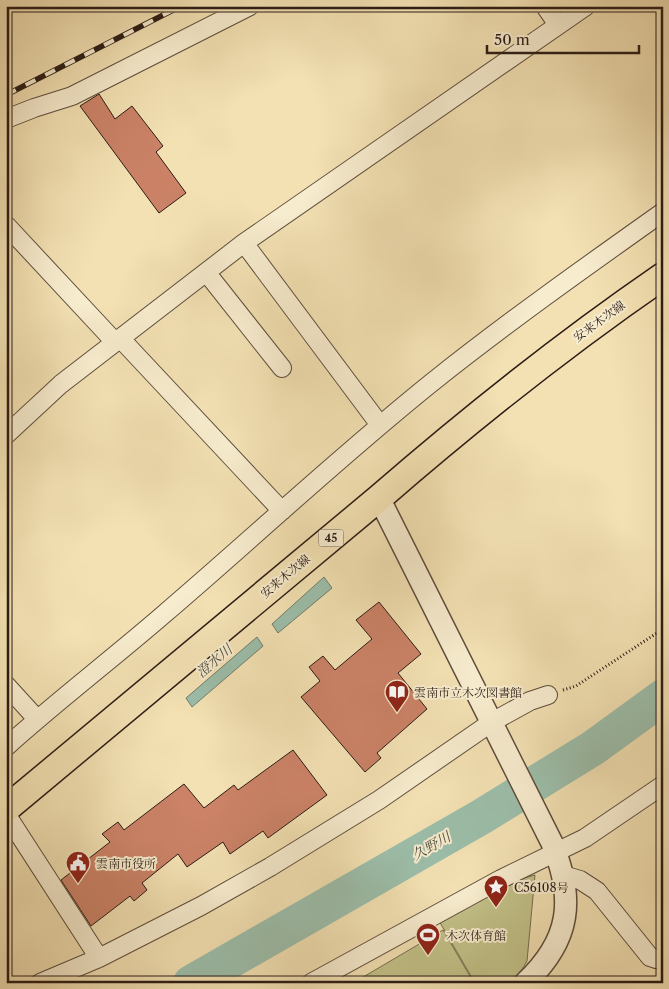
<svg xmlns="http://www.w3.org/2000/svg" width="669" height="989" font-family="'Libre Caslon Text','Noto Serif JP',serif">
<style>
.green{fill:#c2c188;stroke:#766e4f}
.water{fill:#9cbeaa;stroke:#6f7d6f}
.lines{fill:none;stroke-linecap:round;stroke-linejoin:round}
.stream{stroke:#6f7d6f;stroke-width:6}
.river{stroke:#9cbeaa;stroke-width:36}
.building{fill:#cb8267;stroke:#2b1c16}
.minor-casing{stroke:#5d4d3d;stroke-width:20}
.tertiary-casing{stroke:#5d4d3d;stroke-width:24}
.primary-casing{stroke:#2b1c16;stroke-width:29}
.path{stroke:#2b1c16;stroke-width:3;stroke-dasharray:1 2.5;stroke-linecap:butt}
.minor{stroke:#f7ecce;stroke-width:18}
.tertiary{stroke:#f7ecce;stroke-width:21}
.primary{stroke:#f3e1b3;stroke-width:26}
.rail-casing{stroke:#2b1c16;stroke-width:5.5}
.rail{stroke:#f7ecce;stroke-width:4;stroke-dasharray:11;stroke-linecap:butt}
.labels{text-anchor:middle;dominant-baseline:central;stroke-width:4;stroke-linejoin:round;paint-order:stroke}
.shield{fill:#f7ecce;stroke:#685a4d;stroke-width:1}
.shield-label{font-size:11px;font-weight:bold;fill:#2b1c16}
.street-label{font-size:12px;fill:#2b1c16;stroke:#f7ecce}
.poi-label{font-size:12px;fill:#2b1c16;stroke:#f7ecce;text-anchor:start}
.water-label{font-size:14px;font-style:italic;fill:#4d4d42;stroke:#f7ecce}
</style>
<rect width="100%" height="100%" fill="#f3e1b3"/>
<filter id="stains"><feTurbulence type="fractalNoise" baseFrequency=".004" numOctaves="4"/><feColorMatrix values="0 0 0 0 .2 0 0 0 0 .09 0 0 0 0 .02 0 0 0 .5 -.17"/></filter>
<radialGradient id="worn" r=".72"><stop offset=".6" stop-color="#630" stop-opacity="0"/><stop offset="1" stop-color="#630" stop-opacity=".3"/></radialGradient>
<path class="green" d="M 535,875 L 527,961 C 513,987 501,983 475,983 L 439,921 L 517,880 Z
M 443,930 L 474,983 L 353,983 Z
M 609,978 L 621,983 L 586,983 L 592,980 Z"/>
<path class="water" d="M 324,577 L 332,588 L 278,633 L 272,624 Z
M 257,637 L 263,646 L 192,707 L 186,698 Z"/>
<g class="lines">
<path class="stream" d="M 6,851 L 9,849"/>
<path class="river" d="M 191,983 L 481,817 L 593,748 L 663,697"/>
</g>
<path class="building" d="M 99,94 L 115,119 L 132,106 L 163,146 L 156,152 L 186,193 L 159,213 L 80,106 Z
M 379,602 L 421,654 L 398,673 L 427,709 L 377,753 L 381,758 L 365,772 L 301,697 L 320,681 L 309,667 L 323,656 L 335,670 L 372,639 L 356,620 Z
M 293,750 L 327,795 L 268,838 L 263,831 L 230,854 L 223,842 L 187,867 L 178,854 L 142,883 L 147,890 L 134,901 L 130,896 L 91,926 L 61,880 L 110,842 L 102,834 L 118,822 L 124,830 L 184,784 L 204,808 L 234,785 L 238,790 Z"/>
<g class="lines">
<defs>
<path id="minor" d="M 545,6 L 558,25
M 6,119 L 34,108 L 72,96 L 250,6
M 6,225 L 115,342
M 244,243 L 380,425
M 206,272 L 282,368
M 120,338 L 282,511
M 6,435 L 61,384 L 244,243 L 586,6
M 6,685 L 37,719
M 6,747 C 57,701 111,660 163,615 C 252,539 338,458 430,384 C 505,324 584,268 663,212
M 6,814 L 99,958
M 563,875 L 580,880 L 597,891 L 650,957 L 656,959 L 663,957
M 40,983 L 99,958 L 201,906 L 270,867 L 379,800 L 492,722 L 530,701 L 548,695
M 311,983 L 501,879 L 585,838 L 663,785"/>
<path id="tertiary" d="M 379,498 L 552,843 C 575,899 571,940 525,983"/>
<path id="primary" d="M 6,809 L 379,498 C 470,419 564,344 663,276"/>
</defs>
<use href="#minor" class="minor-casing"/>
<use href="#tertiary" class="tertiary-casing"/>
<use href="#primary" class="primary-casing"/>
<path class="path" d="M 563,690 L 576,686 L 663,629"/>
<use href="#minor" class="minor"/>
<use href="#tertiary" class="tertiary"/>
<use href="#primary" class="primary"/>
<defs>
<path id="rail" d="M 6,95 L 181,6"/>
</defs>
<use href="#rail" class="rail-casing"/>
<use href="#rail" class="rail"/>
</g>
<defs>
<symbol id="library-pin" viewBox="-11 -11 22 30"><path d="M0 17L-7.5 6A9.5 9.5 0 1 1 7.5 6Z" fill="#8f2418" stroke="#f7ecce"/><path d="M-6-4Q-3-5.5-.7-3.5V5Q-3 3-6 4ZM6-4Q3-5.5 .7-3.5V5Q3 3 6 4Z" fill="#fff"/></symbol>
<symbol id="civic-pin" viewBox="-11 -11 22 30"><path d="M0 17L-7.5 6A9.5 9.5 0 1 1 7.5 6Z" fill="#8f2418" stroke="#f7ecce"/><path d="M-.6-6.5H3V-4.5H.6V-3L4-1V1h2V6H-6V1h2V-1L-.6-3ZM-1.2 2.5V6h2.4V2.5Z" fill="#fff"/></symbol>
<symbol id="sight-pin" viewBox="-11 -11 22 30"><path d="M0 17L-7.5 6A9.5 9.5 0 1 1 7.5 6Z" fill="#8f2418" stroke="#f7ecce"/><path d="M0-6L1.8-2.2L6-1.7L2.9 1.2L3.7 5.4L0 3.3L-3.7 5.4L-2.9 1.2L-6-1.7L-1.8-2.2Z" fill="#fff"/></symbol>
<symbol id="stadium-pin" viewBox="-11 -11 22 30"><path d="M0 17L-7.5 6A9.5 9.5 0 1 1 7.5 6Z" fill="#8f2418" stroke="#f7ecce"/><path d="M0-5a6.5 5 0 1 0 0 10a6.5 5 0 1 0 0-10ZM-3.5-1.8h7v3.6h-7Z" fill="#fff"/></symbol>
</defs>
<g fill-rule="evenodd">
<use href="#library-pin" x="383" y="678" width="28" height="38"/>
<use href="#civic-pin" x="64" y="849" width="28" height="38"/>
<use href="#sight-pin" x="482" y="873" width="28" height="38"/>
<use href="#stadium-pin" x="414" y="921" width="28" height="38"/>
</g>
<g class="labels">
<rect class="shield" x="318.5" y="529.5" width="25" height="17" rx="4"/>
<g class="shield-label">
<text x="331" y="538">45</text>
</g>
<g class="street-label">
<text transform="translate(599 321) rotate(-36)">安来木次線</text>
<text transform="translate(285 576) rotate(-40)">安来木次線</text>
</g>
<g class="poi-label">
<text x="414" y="692">雲南市立木次図書館</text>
<text x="96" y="863">雲南市役所</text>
<text x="514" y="887">C56108号</text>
<text x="446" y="935">木次体育館</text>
</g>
<g class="water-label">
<text transform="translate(214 661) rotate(-40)">澄水川</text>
<text transform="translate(431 846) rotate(-30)">久野川</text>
</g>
</g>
<rect width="669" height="989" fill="none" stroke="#f3e1b3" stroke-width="25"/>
<rect x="8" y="8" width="654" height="974" fill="none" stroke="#2b1c16" stroke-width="2.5"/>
<rect x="12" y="12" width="644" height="964" fill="none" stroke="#2b1c16"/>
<path d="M487 45v8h152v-8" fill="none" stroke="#2b1c16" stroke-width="2.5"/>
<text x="494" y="45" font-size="15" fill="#2b1c16" stroke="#f7ecce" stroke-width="4" paint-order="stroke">50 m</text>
<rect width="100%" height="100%" filter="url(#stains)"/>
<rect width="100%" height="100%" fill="url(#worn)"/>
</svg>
